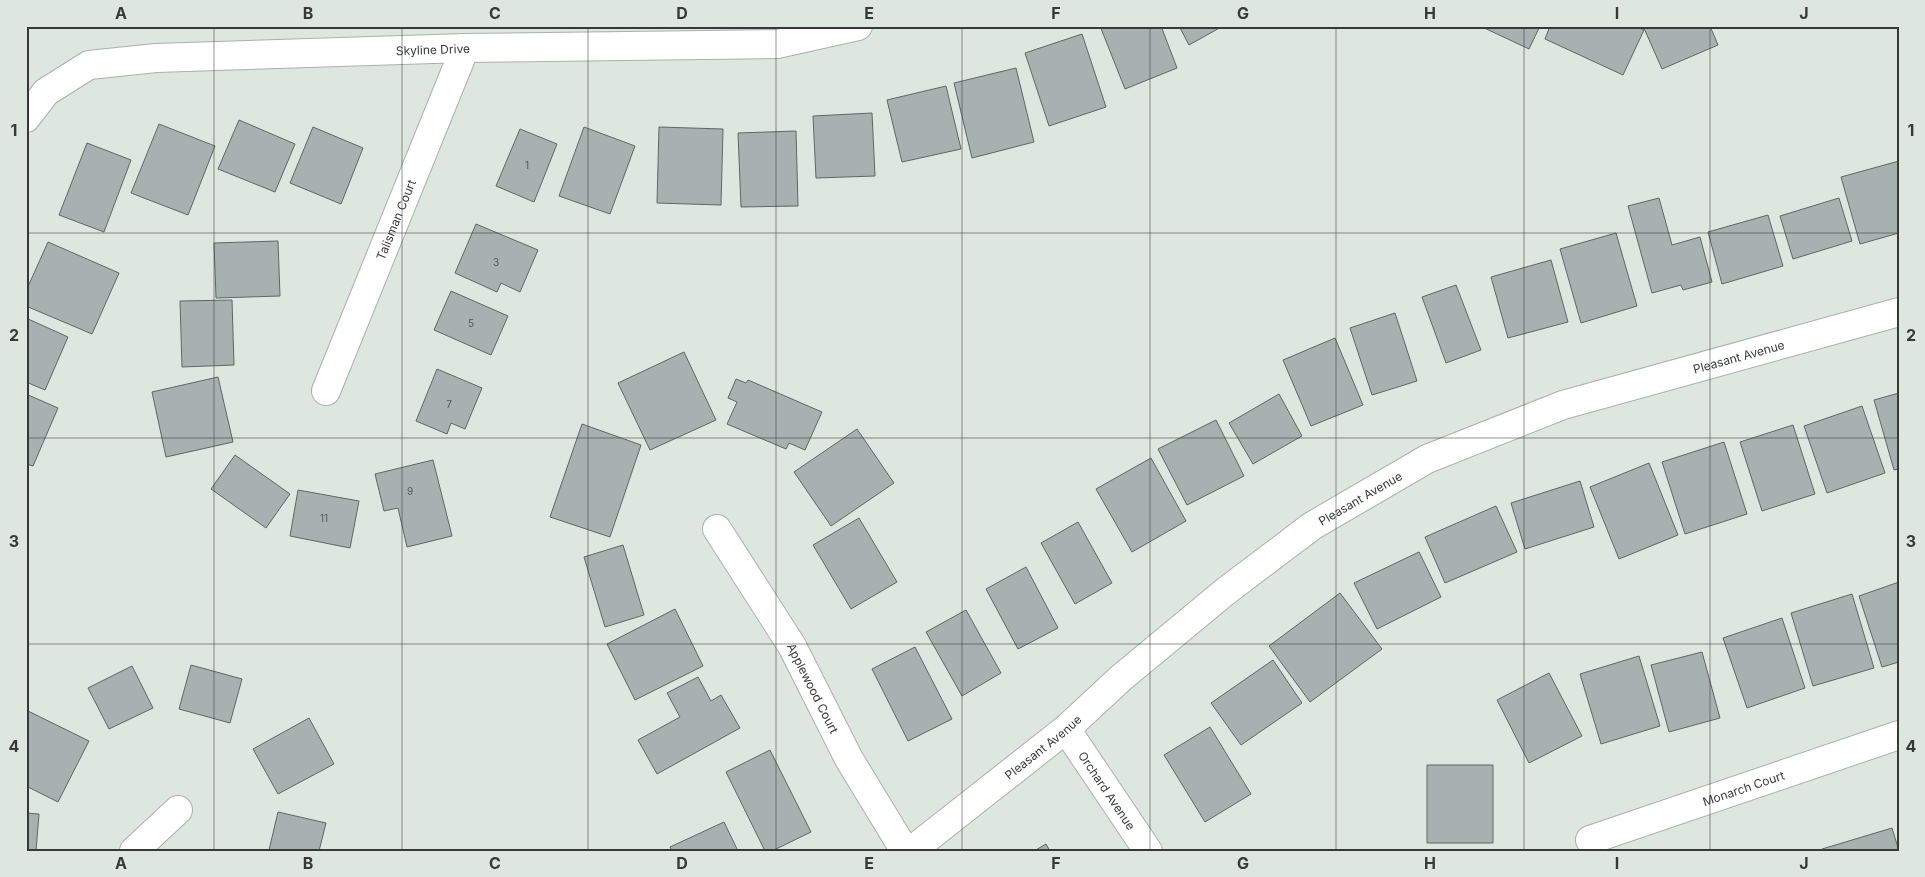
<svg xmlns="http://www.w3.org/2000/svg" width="1925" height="877" font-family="Inter,sans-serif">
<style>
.building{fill:#a7b1af;stroke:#5e6766}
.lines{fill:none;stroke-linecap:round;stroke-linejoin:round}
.minor-casing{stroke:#aab1ac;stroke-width:30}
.minor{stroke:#fff;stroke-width:28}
.grid{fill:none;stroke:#363a37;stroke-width:1;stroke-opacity:0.55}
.labels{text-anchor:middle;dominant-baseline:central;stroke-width:4;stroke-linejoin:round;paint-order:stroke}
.number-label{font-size:10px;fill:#525855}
.street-label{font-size:12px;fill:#363a37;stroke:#dee6e0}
.neatline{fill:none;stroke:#363a37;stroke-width:2}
.grid-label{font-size:16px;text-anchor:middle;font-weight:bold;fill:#363a37}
</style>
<rect width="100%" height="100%" fill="#dee6e0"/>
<path class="building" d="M 1100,26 L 1161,26 L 1177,68 L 1125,89 Z
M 1179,26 L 1223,26 L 1189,45 Z
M 1480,26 L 1540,26 L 1529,49 Z
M 1550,26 L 1635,26 L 1644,30 L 1623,75 L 1545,39 Z
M 1643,26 L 1710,26 L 1718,45 L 1662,69 Z
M 1082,34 L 1106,107 L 1049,126 L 1025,53 Z
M 1016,68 L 1034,142 L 972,158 L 954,83 Z
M 946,86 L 961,149 L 902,162 L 887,100 Z
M 872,113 L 875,176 L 816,178 L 813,116 Z
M 239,120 L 295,144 L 275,192 L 218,169 Z
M 159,124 L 215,146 L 188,215 L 131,193 Z
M 313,127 L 363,148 L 341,204 L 290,183 Z
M 584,127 L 635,146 L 610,214 L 559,196 Z
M 659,127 L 723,129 L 721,205 L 657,203 Z
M 520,129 L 557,144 L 534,202 L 496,186 Z
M 796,131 L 798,206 L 741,207 L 738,133 Z
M 87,143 L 131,160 L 104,232 L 59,215 Z
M 1899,161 L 1899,233 L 1860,244 L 1841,177 Z
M 1659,198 L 1672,245 L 1700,237 L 1712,282 L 1683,290 L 1681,285 L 1652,293 L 1628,206 Z
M 1839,198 L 1852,241 L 1793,259 L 1780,216 Z
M 1768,215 L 1783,266 L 1722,284 L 1708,232 Z
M 476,224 L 538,250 L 520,292 L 501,283 L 497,292 L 455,273 Z
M 1616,233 L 1637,306 L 1581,323 L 1560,249 Z
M 278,241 L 280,296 L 216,298 L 214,243 Z
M 48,242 L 119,273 L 92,334 L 26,306 L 26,291 Z
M 1551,260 L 1568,322 L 1508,338 L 1491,277 Z
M 1456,285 L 1481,350 L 1446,363 L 1422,297 Z
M 451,291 L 508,316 L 491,355 L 434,330 Z
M 232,300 L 234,365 L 182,367 L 180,301 Z
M 1395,313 L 1417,381 L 1372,395 L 1350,328 Z
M 26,318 L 68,337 L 45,390 L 26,382 Z
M 1335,338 L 1363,405 L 1311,426 L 1283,360 Z
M 684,352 L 716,420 L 650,450 L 618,383 Z
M 437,369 L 482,388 L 465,429 L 451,423 L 447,434 L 416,421 Z
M 218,377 L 233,442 L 166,457 L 152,392 Z
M 736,379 L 746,383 L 748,380 L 822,412 L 805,450 L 789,443 L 786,449 L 727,424 L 737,402 L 728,398 Z
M 1899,393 L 1899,469 L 1894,470 L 1874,400 Z
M 26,394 L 58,408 L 33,466 L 26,464 Z
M 1279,394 L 1302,436 L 1253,464 L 1229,423 Z
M 1862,406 L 1885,473 L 1827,493 L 1804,426 Z
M 1216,420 L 1244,476 L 1187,505 L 1158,449 Z
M 582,424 L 641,445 L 610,537 L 550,517 Z
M 1793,425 L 1815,494 L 1762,511 L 1740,442 Z
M 857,429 L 894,483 L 831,526 L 794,472 Z
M 1724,442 L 1747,514 L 1685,534 L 1662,462 Z
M 235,455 L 290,494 L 266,528 L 211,489 Z
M 1151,458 L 1186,521 L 1132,552 L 1096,489 Z
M 433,460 L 452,536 L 407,547 L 398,508 L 384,511 L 375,474 Z
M 1649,463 L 1678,535 L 1619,559 L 1590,487 Z
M 1580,481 L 1594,527 L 1525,549 L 1511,503 Z
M 298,490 L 359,501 L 350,548 L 290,536 Z
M 1496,506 L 1517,552 L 1445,583 L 1425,537 Z
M 859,518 L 897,582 L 851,609 L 813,545 Z
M 1078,522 L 1112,583 L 1075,604 L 1041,543 Z
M 623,545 L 644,615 L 605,627 L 584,557 Z
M 1419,552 L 1441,597 L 1377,629 L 1354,583 Z
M 1026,567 L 1058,628 L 1018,649 L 986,589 Z
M 1899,582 L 1899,662 L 1882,667 L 1859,596 Z
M 1340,593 L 1382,649 L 1310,702 L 1269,646 Z
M 1852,594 L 1874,668 L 1813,686 L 1791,613 Z
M 675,609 L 703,666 L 635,700 L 607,644 Z
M 966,610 L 1001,673 L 962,696 L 926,632 Z
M 1782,618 L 1805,688 L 1747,708 L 1723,638 Z
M 915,647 L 952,719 L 908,741 L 872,669 Z
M 1702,652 L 1720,718 L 1669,732 L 1651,665 Z
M 1639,656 L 1660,726 L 1601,744 L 1580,674 Z
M 1273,660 L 1302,703 L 1241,745 L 1211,703 Z
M 191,665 L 242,679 L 230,723 L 179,709 Z
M 132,666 L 153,708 L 109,729 L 88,688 Z
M 1549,673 L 1582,736 L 1529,763 L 1497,700 Z
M 698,677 L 711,701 L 721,695 L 740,728 L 657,774 L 638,740 L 680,717 L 667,693 Z
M 26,710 L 89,741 L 58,802 L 26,786 Z
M 309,718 L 334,764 L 278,794 L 253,749 Z
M 1210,727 L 1251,794 L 1205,822 L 1164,755 Z
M 770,750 L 811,832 L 772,851 L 765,851 L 726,772 Z
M 1427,765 L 1493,765 L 1493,843 L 1427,843 Z
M 278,812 L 326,823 L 319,851 L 269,850 Z
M 26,813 L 39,814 L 36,851 L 26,851 Z
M 724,822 L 738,851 L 672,851 L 670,847 Z
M 1892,828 L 1899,851 L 1823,851 L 1822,849 Z
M 1046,844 L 1050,851 L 1034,851 Z"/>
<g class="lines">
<defs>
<g id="minor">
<path id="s1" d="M 26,118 L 46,92 L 89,65 L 156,58 L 465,48 L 777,44 L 858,26"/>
<path id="s2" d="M 326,391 L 465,48"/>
<path id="s3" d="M 717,529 L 792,646 L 849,759 L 905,851"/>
<path id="s4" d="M 1066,729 L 1148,851"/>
<path id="s5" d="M 1590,840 L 1899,735"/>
<path d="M 134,851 L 178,810"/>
<path id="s6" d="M 911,851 L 1066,729 L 1121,678 L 1226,591 L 1312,526 L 1427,459 L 1563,405 L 1899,312"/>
</g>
</defs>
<use href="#minor" class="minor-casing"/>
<use href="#minor" class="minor"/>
</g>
<path class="grid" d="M 214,26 L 214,851M 402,26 L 402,851M 588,26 L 588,851M 776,26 L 776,851M 962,26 L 962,851M 1150,26 L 1150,851M 1336,26 L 1336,851M 1524,26 L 1524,851M 1710,26 L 1710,851M 26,233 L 1899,233M 26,438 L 1899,438M 26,644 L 1899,644"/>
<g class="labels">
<g class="number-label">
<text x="527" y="165">1</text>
<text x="496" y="262">3</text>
<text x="471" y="323">5</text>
<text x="449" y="404">7</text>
<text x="410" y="491">9</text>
<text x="324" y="518">11</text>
</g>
<g class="street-label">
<text stroke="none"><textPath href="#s1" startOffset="428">Skyline Drive</textPath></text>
<text stroke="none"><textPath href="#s2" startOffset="185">Talisman Court</textPath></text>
<text stroke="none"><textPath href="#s6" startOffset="978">Pleasant Avenue</textPath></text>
<text stroke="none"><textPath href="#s6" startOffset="572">Pleasant Avenue</textPath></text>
<text stroke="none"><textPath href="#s3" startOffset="186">Applewood Court</textPath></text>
<text stroke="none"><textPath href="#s6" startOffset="168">Pleasant Avenue</textPath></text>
<text stroke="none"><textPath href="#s5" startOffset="162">Monarch Court</textPath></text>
<text stroke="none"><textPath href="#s4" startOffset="74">Orchard Avenue</textPath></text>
</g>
</g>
<rect width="1925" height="877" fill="none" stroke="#dee6e0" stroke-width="55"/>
<rect x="28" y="28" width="1870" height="822" class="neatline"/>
<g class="grid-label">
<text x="121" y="19">A</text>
<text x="308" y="19">B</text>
<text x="495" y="19">C</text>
<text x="682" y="19">D</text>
<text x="869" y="19">E</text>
<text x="1056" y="19">F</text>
<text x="1243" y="19">G</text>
<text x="1430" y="19">H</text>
<text x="1617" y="19">I</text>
<text x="1804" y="19">J</text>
<text x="14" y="136">1</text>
<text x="1911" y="136">1</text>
<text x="14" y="341">2</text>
<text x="1911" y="341">2</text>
<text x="14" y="547">3</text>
<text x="1911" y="547">3</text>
<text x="14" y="752">4</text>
<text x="1911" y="752">4</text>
<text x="121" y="869">A</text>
<text x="308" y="869">B</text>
<text x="495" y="869">C</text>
<text x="682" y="869">D</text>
<text x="869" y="869">E</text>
<text x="1056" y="869">F</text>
<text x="1243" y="869">G</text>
<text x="1430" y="869">H</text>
<text x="1617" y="869">I</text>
<text x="1804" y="869">J</text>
</g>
</svg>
